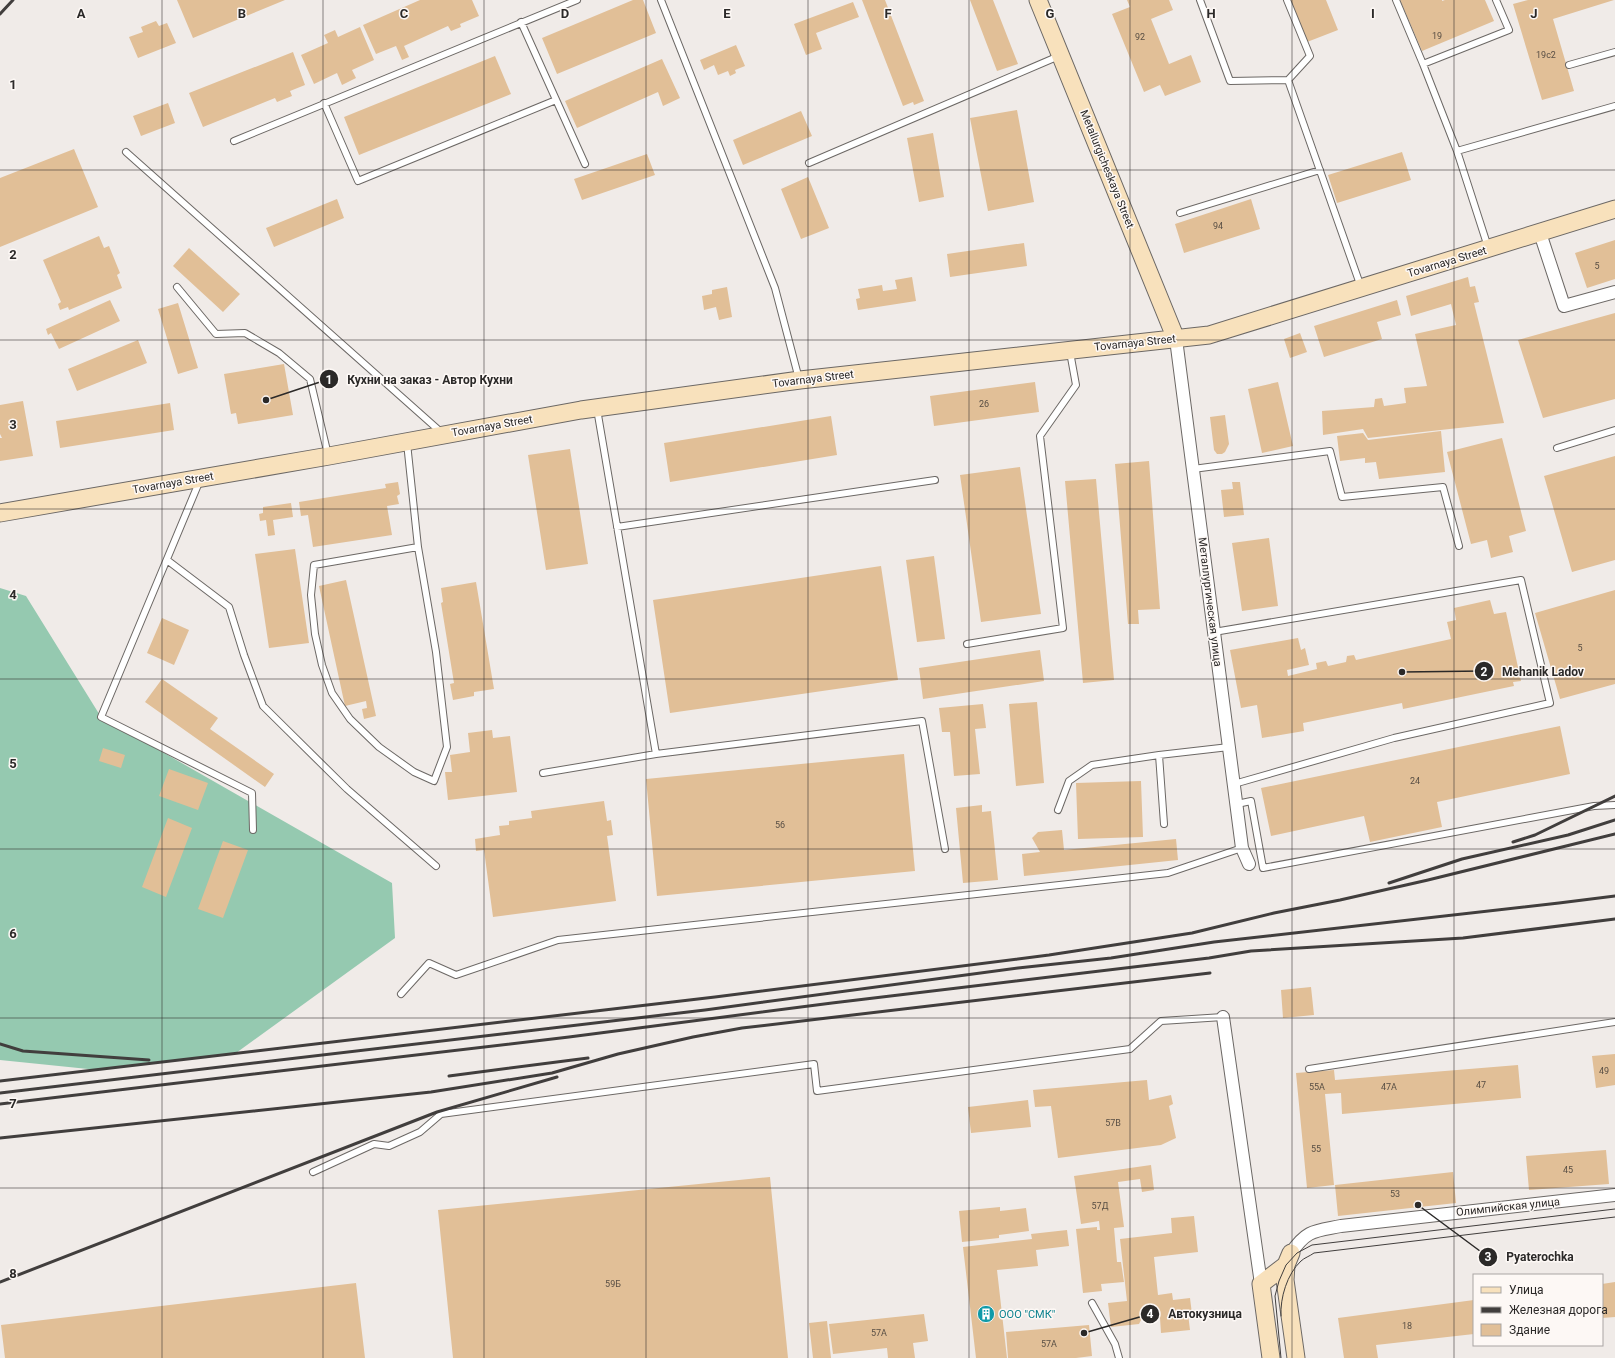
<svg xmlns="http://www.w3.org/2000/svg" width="1615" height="1358" font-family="Roboto,sans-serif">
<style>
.forest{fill:#95c9b0}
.building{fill:#e1bf97}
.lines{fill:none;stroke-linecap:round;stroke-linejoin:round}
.lane-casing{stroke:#6c6865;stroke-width:8}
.street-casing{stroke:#6c6865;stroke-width:14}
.secondary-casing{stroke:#6c6865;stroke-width:19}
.lane{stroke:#fff;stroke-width:6}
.street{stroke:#fff;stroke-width:12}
.secondary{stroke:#f8e1bc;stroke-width:17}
.tram{stroke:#413e3d;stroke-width:1}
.rail{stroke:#413e3d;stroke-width:3}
.grid{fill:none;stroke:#2b2928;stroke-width:1;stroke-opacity:0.55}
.labels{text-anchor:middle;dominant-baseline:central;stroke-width:3;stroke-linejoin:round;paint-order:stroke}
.number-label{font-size:9px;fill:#584e44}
.street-label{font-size:11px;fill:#2b2928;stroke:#fdf8f5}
.culture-label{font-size:11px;fill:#0d838f;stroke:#fdf8f5;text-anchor:start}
.grid-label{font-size:13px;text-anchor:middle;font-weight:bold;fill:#2b2928;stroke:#fdf8f5;stroke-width:3;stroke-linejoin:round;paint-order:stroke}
.leader{fill:none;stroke:#2b2928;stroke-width:1.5}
.callout-dot{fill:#2b2928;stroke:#fdf8f5;stroke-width:1.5}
.mark-label{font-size:12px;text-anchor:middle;font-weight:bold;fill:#fff}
.callout-label{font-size:12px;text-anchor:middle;font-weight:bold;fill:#2b2928;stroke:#fdf8f5;stroke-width:3;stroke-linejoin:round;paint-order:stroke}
</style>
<rect width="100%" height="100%" fill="#f0ebe8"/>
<path class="forest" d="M 0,588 L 26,596 L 101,717 L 392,883 L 395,938 L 236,1053 L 98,1070 L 0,1060 Z"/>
<path class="building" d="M 177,0 L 285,0 L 193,38 Z
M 420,0 L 472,0 L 479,16 L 460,24 L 461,27 L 451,31 L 448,26 L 404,46 L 409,57 L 402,60 L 396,46 L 376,54 L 363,25 Z
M 633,0 L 643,0 L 656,33 L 557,74 L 542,38 Z
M 862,0 L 885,0 L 924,101 L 914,105 L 913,102 L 903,106 Z
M 970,0 L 993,0 L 1018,64 L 997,71 Z
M 1127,0 L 1169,0 L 1173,10 L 1151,19 L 1169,64 L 1191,55 L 1201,82 L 1165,96 L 1160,85 L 1144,92 L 1112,14 L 1130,7 Z
M 1290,0 L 1326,0 L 1338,30 L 1307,42 Z
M 1400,0 L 1442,0 L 1442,1 L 1445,0 L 1485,0 L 1494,21 L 1422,51 Z
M 1528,0 L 1614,0 L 1553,19 L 1574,91 L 1542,100 L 1513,4 Z
M 853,2 L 859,17 L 816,33 L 822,49 L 806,55 L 794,24 Z
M 156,21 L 159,26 L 167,23 L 176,43 L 138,58 L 129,37 L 143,32 L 141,27 Z
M 360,27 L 374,60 L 352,70 L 356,78 L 342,85 L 337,73 L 314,84 L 301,55 L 328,43 L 324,35 L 335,30 L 338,37 Z
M 736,45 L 745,66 L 735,70 L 736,73 L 730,76 L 728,71 L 718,75 L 714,65 L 704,70 L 700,60 Z
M 293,52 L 305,85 L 290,91 L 292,96 L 277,102 L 275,98 L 203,127 L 189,93 Z
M 495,56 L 511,94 L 359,155 L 344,117 Z
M 662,59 L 680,98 L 663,106 L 658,92 L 577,128 L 565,101 Z
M 168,103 L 175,123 L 141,136 L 133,116 Z
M 1017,110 L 1034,202 L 988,211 L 970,118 Z
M 801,111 L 812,136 L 743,165 L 733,140 Z
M 933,133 L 944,197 L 919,202 L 907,138 Z
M 74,149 L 98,207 L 0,247 L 0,178 Z
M 1402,152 L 1411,180 L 1337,203 L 1328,175 Z
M 647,154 L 655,175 L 582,200 L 574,179 Z
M 808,177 L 829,228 L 801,239 L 781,189 Z
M 337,199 L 344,218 L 274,247 L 266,228 Z
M 1251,199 L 1260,229 L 1184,253 L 1175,224 Z
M 99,236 L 104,248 L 109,246 L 120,273 L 117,275 L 122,288 L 69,310 L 68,307 L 60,310 L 58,304 L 61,302 L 43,260 Z
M 1615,240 L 1615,279 L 1587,288 L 1575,253 Z
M 1024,243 L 1027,266 L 950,277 L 947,254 Z
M 189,248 L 240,294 L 223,312 L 173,266 Z
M 912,277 L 916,301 L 858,310 L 856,299 L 860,298 L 858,289 L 882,285 L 883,291 L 897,289 L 895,280 Z
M 1468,277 L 1470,287 L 1475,286 L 1479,302 L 1474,303 L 1504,423 L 1368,438 L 1363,429 L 1323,435 L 1322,411 L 1374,407 L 1375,399 L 1382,398 L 1384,406 L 1406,403 L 1404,388 L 1427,386 L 1415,334 L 1456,325 L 1451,304 L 1411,316 L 1406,296 Z
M 727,287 L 732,317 L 719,320 L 716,307 L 704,310 L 702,296 L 712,294 L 712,290 Z
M 110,300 L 120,321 L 59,349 L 51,333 L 48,335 L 46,329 Z
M 1397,300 L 1401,315 L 1377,322 L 1382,339 L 1324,357 L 1314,326 Z
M 178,303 L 198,368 L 178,374 L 158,309 Z
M 1615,313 L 1615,399 L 1543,418 L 1518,340 Z
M 1300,333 L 1307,352 L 1290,358 L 1284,339 Z
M 138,340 L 147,363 L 77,391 L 68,369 Z
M 284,364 L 293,415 L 238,424 L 236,413 L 231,414 L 224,374 Z
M 1035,382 L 1039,412 L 934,426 L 930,396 Z
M 1278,382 L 1293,446 L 1262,453 L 1248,389 Z
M 23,401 L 33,456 L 0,461 L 0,438 L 2,438 L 0,434 L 0,405 Z
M 170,403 L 174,430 L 60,448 L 56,421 Z
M 1225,415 L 1229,444 L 1225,452 L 1222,454 L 1217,454 L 1214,450 L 1210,417 Z
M 831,416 L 837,455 L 670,482 L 664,443 Z
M 1441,431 L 1445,472 L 1379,479 L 1376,462 L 1365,463 L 1365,458 L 1340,461 L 1337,436 L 1363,433 L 1368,440 Z
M 1502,438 L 1526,531 L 1509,536 L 1513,552 L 1491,558 L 1487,540 L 1471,544 L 1447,452 Z
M 570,449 L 588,564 L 546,570 L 528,455 Z
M 1615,456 L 1615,560 L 1572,572 L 1544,476 Z
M 1149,461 L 1160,609 L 1138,610 L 1139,624 L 1128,624 L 1115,464 Z
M 1020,467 L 1041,614 L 981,622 L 960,475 Z
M 1096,479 L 1114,680 L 1083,683 L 1065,481 Z
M 398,482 L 400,494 L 397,496 L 399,504 L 387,506 L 392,535 L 313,547 L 308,515 L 301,516 L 299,502 L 386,488 L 385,484 Z
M 1232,482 L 1240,482 L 1244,515 L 1224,517 L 1221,490 L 1233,489 Z
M 291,503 L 293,517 L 273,520 L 275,535 L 268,536 L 266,520 L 260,521 L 259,514 L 263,513 L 263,507 Z
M 1269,538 L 1278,606 L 1242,611 L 1232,543 Z
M 295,549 L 309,643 L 269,648 L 255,554 Z
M 934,556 L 945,639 L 917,642 L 906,560 Z
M 881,566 L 898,680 L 670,713 L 653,600 Z
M 346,580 L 376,716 L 364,719 L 362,709 L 367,708 L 366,701 L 345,706 L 319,586 Z
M 476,582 L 494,689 L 474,692 L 474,696 L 453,700 L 450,684 L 454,683 L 441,603 L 443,602 L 441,588 Z
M 1615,590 L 1615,684 L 1560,699 L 1535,613 Z
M 1490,600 L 1494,614 L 1506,612 L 1521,681 L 1513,682 L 1514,686 L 1403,709 L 1402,703 L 1303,723 L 1304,731 L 1262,738 L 1257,705 L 1241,708 L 1230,650 L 1298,638 L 1301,650 L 1305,648 L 1309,665 L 1287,670 L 1288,676 L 1317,669 L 1316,663 L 1326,661 L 1328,666 L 1346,662 L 1347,656 L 1354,655 L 1356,660 L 1451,639 L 1447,622 L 1456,620 L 1454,608 Z
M 162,618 L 189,630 L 174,665 L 147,653 Z
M 1040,650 L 1044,681 L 923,699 L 919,668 Z
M 162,679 L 218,718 L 210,729 L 274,774 L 265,787 L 145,702 Z
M 1037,702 L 1044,783 L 1016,786 L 1009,704 Z
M 983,704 L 986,728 L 975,729 L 980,774 L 954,776 L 950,732 L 942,732 L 939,708 Z
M 1560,726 L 1570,774 L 1437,802 L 1442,827 L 1370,842 L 1364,816 L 1271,836 L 1261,788 Z
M 492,730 L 493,738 L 510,736 L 517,792 L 448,800 L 445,772 L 452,772 L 450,755 L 470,752 L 468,733 Z
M 103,748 L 125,755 L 121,768 L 99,761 Z
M 904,754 L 915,871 L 657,896 L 646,779 Z
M 169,769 L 208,783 L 198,810 L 159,796 Z
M 1141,781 L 1143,837 L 1078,839 L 1076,783 Z
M 604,801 L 607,821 L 611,820 L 613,835 L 607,836 L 616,901 L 493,917 L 484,850 L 476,851 L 475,839 L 500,835 L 499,826 L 509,825 L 509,821 L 532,818 L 531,811 Z
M 982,805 L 982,812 L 991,811 L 998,880 L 963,883 L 956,808 Z
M 168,818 L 192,828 L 166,897 L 142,887 Z
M 1062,830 L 1064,850 L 1176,839 L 1178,860 L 1024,876 L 1022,854 L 1040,852 L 1032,838 L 1038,832 Z
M 223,841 L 248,850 L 223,918 L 198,909 Z
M 1311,987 L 1314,1015 L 1283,1018 L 1281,990 Z
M 1615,1054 L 1615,1085 L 1596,1088 L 1592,1056 Z
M 1518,1065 L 1521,1098 L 1342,1114 L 1341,1093 L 1325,1094 L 1334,1185 L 1307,1188 L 1296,1073 L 1334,1070 L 1335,1080 Z
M 1147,1080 L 1149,1100 L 1171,1095 L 1173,1104 L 1169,1106 L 1176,1138 L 1161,1145 L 1058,1158 L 1051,1106 L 1035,1107 L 1033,1090 Z
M 1028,1100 L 1031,1127 L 971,1133 L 968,1107 Z
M 1606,1150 L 1609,1184 L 1529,1190 L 1526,1156 Z
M 1151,1165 L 1154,1190 L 1142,1192 L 1140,1179 L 1118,1182 L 1124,1227 L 1114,1228 L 1117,1262 L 1121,1262 L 1124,1282 L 1101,1284 L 1102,1291 L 1083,1293 L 1076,1229 L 1097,1227 L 1097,1230 L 1100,1230 L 1099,1221 L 1081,1224 L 1074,1176 Z
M 1453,1172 L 1456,1203 L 1338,1216 L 1335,1185 Z
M 770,1177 L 788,1358 L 453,1358 L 438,1210 Z
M 1000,1207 L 1000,1211 L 1026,1208 L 1029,1231 L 999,1235 L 999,1238 L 962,1242 L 959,1211 Z
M 1194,1216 L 1198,1252 L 1154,1257 L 1158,1295 L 1172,1293 L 1173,1300 L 1190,1298 L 1192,1314 L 1188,1314 L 1190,1330 L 1161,1333 L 1160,1318 L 1141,1320 L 1139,1324 L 1111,1327 L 1108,1303 L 1127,1301 L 1120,1239 L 1172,1233 L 1171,1218 Z
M 1067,1230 L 1069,1246 L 1036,1250 L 1038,1266 L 997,1270 L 1007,1358 L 976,1358 L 963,1247 L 1032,1239 L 1031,1234 Z
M 1615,1282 L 1615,1317 L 1602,1318 L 1602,1284 Z
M 356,1283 L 365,1358 L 5,1358 L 1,1325 Z
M 1474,1300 L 1474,1334 L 1376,1345 L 1378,1358 L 1344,1358 L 1338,1318 Z
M 924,1314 L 928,1341 L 913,1343 L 915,1358 L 888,1358 L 887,1348 L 833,1354 L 829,1324 Z
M 827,1321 L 831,1358 L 813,1358 L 809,1323 Z
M 1089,1325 L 1092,1356 L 1076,1358 L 1008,1358 L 1006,1332 Z"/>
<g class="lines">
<defs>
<path id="lane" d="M 661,0 L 775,288 L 799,379
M 1200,0 L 1230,81 L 1288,80 L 1361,287
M 1287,0 L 1310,56 L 1288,80
M 1396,0 L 1423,64 L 1457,151 L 1488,247
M 521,22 L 585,164
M 1423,64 L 1509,30 L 1496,0
M 1569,65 L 1615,52
M 324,103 L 358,181 L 556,100
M 234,141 L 577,0
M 1457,151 L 1615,106
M 126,152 L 442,433
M 809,163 L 1059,56
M 1180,213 L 1320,170
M 177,287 L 216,334 L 245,333 L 279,353 L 310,379 L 328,455
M 407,443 L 418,547 L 436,652 L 447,747 L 434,781 L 414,772 L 379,747 L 350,719 L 332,693 L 322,665 L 315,634 L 311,595 L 314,565 L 418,547
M 1557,448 L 1615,430
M 1193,469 L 1330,451 L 1342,497 L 1443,487 L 1459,546
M 200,480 L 101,717 L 252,793 L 253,830
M 617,527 L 935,480
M 167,560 L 229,607 L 244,655 L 263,706 L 347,789 L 436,866
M 1214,632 L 1521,580 L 1550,703 L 1394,738 L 1234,784
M 967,644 L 1063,628 L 1040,436 L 1076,385 L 1070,352
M 656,754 L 922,721 L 945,849
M 1159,755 L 1164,824
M 543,773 L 656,754 L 597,409
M 1237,804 L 1251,801 L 1263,868 L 1594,806 L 1615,805
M 1058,810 L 1069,781 L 1092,765 L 1159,755 L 1229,747
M 401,994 L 429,963 L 456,975 L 558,940 L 1168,873 L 1242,848
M 1309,1069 L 1615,1022
M 313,1172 L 374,1144 L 389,1146 L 420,1132 L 441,1114 L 814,1064 L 817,1091 L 1130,1049 L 1161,1021 L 1223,1017
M 1092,1303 L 1115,1344 L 1119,1358"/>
<path id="street" d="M 1540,233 L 1564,306 L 1615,292
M 1176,339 L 1242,848 L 1249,864
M 1223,1017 L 1261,1284
M 1291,1253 C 1307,1229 1316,1231 1341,1226 L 1615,1195"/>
<path id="secondary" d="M 1038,0 L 1176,339
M 0,513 L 329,456 L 581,410 L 800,380 L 1209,335 L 1615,209
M 1291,1253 L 1286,1265 L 1285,1280 L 1296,1358
M 1271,1358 L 1261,1284 L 1286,1265"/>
</defs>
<use href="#lane" class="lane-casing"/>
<use href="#street" class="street-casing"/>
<use href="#secondary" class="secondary-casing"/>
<use href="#lane" class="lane"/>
<use href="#street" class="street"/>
<use href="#secondary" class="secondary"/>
<path class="tram" d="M 1281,1316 C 1280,1298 1287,1274 1301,1261 C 1304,1258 1310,1256 1314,1253 L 1615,1217
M 1281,1358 L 1275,1296 L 1279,1281 L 1286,1265 L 1297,1253 L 1312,1245 L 1615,1209"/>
<path class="rail" d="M 0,14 L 13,0
M 1513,842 L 1535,835 L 1615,796
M 1389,883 L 1462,859 L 1568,835 L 1615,820
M 0,1044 L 23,1051 L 149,1060
M 449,1076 L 588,1058
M 0,1081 L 715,997 L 1049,955 L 1192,933 L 1274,913 L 1340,900 L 1428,880 L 1615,834
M 0,1093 L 705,1010 L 1018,968 L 1111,958 L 1214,942 L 1559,903 L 1615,896
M 0,1104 L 569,1037 L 832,1003 L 1209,958 L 1251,951 L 1463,938 L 1615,919
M 0,1138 L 431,1092 L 552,1073 L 618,1054 L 693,1037 L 742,1028 L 1210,973
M 0,1282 L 437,1112 L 557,1077"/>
</g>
<path class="grid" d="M 162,0 L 162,1358M 323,0 L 323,1358M 484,0 L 484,1358M 646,0 L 646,1358M 808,0 L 808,1358M 969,0 L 969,1358M 1130,0 L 1130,1358M 1292,0 L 1292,1358M 1454,0 L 1454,1358M 0,170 L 1615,170M 0,340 L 1615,340M 0,509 L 1615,509M 0,679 L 1615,679M 0,849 L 1615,849M 0,1018 L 1615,1018M 0,1188 L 1615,1188"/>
<defs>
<symbol id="building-disc" viewBox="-11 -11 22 22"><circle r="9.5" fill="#0f9aa8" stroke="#fdf8f5"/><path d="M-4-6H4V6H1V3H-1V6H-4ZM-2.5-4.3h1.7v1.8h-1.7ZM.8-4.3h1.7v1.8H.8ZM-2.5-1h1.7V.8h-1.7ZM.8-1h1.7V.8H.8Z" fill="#fff"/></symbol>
</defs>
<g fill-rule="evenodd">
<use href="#building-disc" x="976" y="1304" width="20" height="20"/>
</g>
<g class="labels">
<g class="number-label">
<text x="1437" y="36">19</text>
<text x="1140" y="37">92</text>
<text x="1546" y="55">19с2</text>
<text x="1218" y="226">94</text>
<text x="1597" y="266">5</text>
<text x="984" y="404">26</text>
<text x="1580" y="648">5</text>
<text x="1415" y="781">24</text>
<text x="780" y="825">56</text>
<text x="1604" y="1071">49</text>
<text x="1481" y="1085">47</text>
<text x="1317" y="1087">55А</text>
<text x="1389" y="1087">47А</text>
<text x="1113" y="1123">57В</text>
<text x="1316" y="1149">55</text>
<text x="1568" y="1170">45</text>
<text x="1395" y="1194">53</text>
<text x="1100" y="1206">57Д</text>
<text x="613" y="1284">59Б</text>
<text x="1407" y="1326">18</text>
<text x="879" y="1333">57А</text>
<text x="1049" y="1344">57А</text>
</g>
<g class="street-label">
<text transform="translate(1107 169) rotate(68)">Metallurgicheskaya Street</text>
<text transform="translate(1447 262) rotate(-17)">Tovarnaya Street</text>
<text transform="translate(1135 343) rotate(-6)">Tovarnaya Street</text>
<text transform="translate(813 379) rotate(-7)">Tovarnaya Street</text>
<text transform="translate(492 426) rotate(-10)">Tovarnaya Street</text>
<text transform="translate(173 483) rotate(-10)">Tovarnaya Street</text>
<text transform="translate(1210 602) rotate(83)">Металлургическая улица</text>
<text transform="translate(1508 1207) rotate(-6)">Олимпийская улица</text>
</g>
<g class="culture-label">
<text x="999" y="1314">ООО "СМК"</text>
</g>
</g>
<g class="grid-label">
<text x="81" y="18">A</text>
<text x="242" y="18">B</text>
<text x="404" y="18">C</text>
<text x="565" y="18">D</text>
<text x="727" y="18">E</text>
<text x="888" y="18">F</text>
<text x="1050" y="18">G</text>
<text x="1211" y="18">H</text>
<text x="1373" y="18">I</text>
<text x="1534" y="18">J</text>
<text x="13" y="89">1</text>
<text x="13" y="259">2</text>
<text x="13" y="429">3</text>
<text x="13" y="599">4</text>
<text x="13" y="768">5</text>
<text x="13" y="938">6</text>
<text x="13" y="1108">7</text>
<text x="13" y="1278">8</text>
</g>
<path class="leader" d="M266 400L329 379M1402 672L1484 671M1418 1205L1488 1257M1084 1333L1150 1314"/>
<g class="callout-dot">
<circle cx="266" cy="400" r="4"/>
<circle cx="1402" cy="672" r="4"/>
<circle cx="1418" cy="1205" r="4"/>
<circle cx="1084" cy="1333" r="4"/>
<circle cx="329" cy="379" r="10"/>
<circle cx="1484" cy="671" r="10"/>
<circle cx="1488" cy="1257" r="10"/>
<circle cx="1150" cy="1314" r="10"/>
</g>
<g class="mark-label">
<text x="329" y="384">1</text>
<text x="1484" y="676">2</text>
<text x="1488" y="1261">3</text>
<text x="1150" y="1318">4</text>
</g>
<g class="callout-label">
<text x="430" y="384">Кухни на заказ - Автор Кухни</text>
<text x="1543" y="676">Mehanik Ladov</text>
<text x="1540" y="1261">Pyaterochka</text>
<text x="1205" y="1318">Автокузница</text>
</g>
<rect x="1473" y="1274" width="130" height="72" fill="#fdf8f5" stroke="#a9a5a3"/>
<rect x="1481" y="1287" width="20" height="6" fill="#f8e1bc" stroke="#a9a5a3"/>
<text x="1509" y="1294" font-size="12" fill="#2b2928">Улица</text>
<rect x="1481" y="1307" width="20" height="6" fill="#413e3d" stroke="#a9a5a3"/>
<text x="1509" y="1314" font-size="12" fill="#2b2928">Железная дорога</text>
<rect x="1481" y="1324" width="20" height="12" fill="#e1bf97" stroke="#a9a5a3"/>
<text x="1509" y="1334" font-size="12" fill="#2b2928">Здание</text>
</svg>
